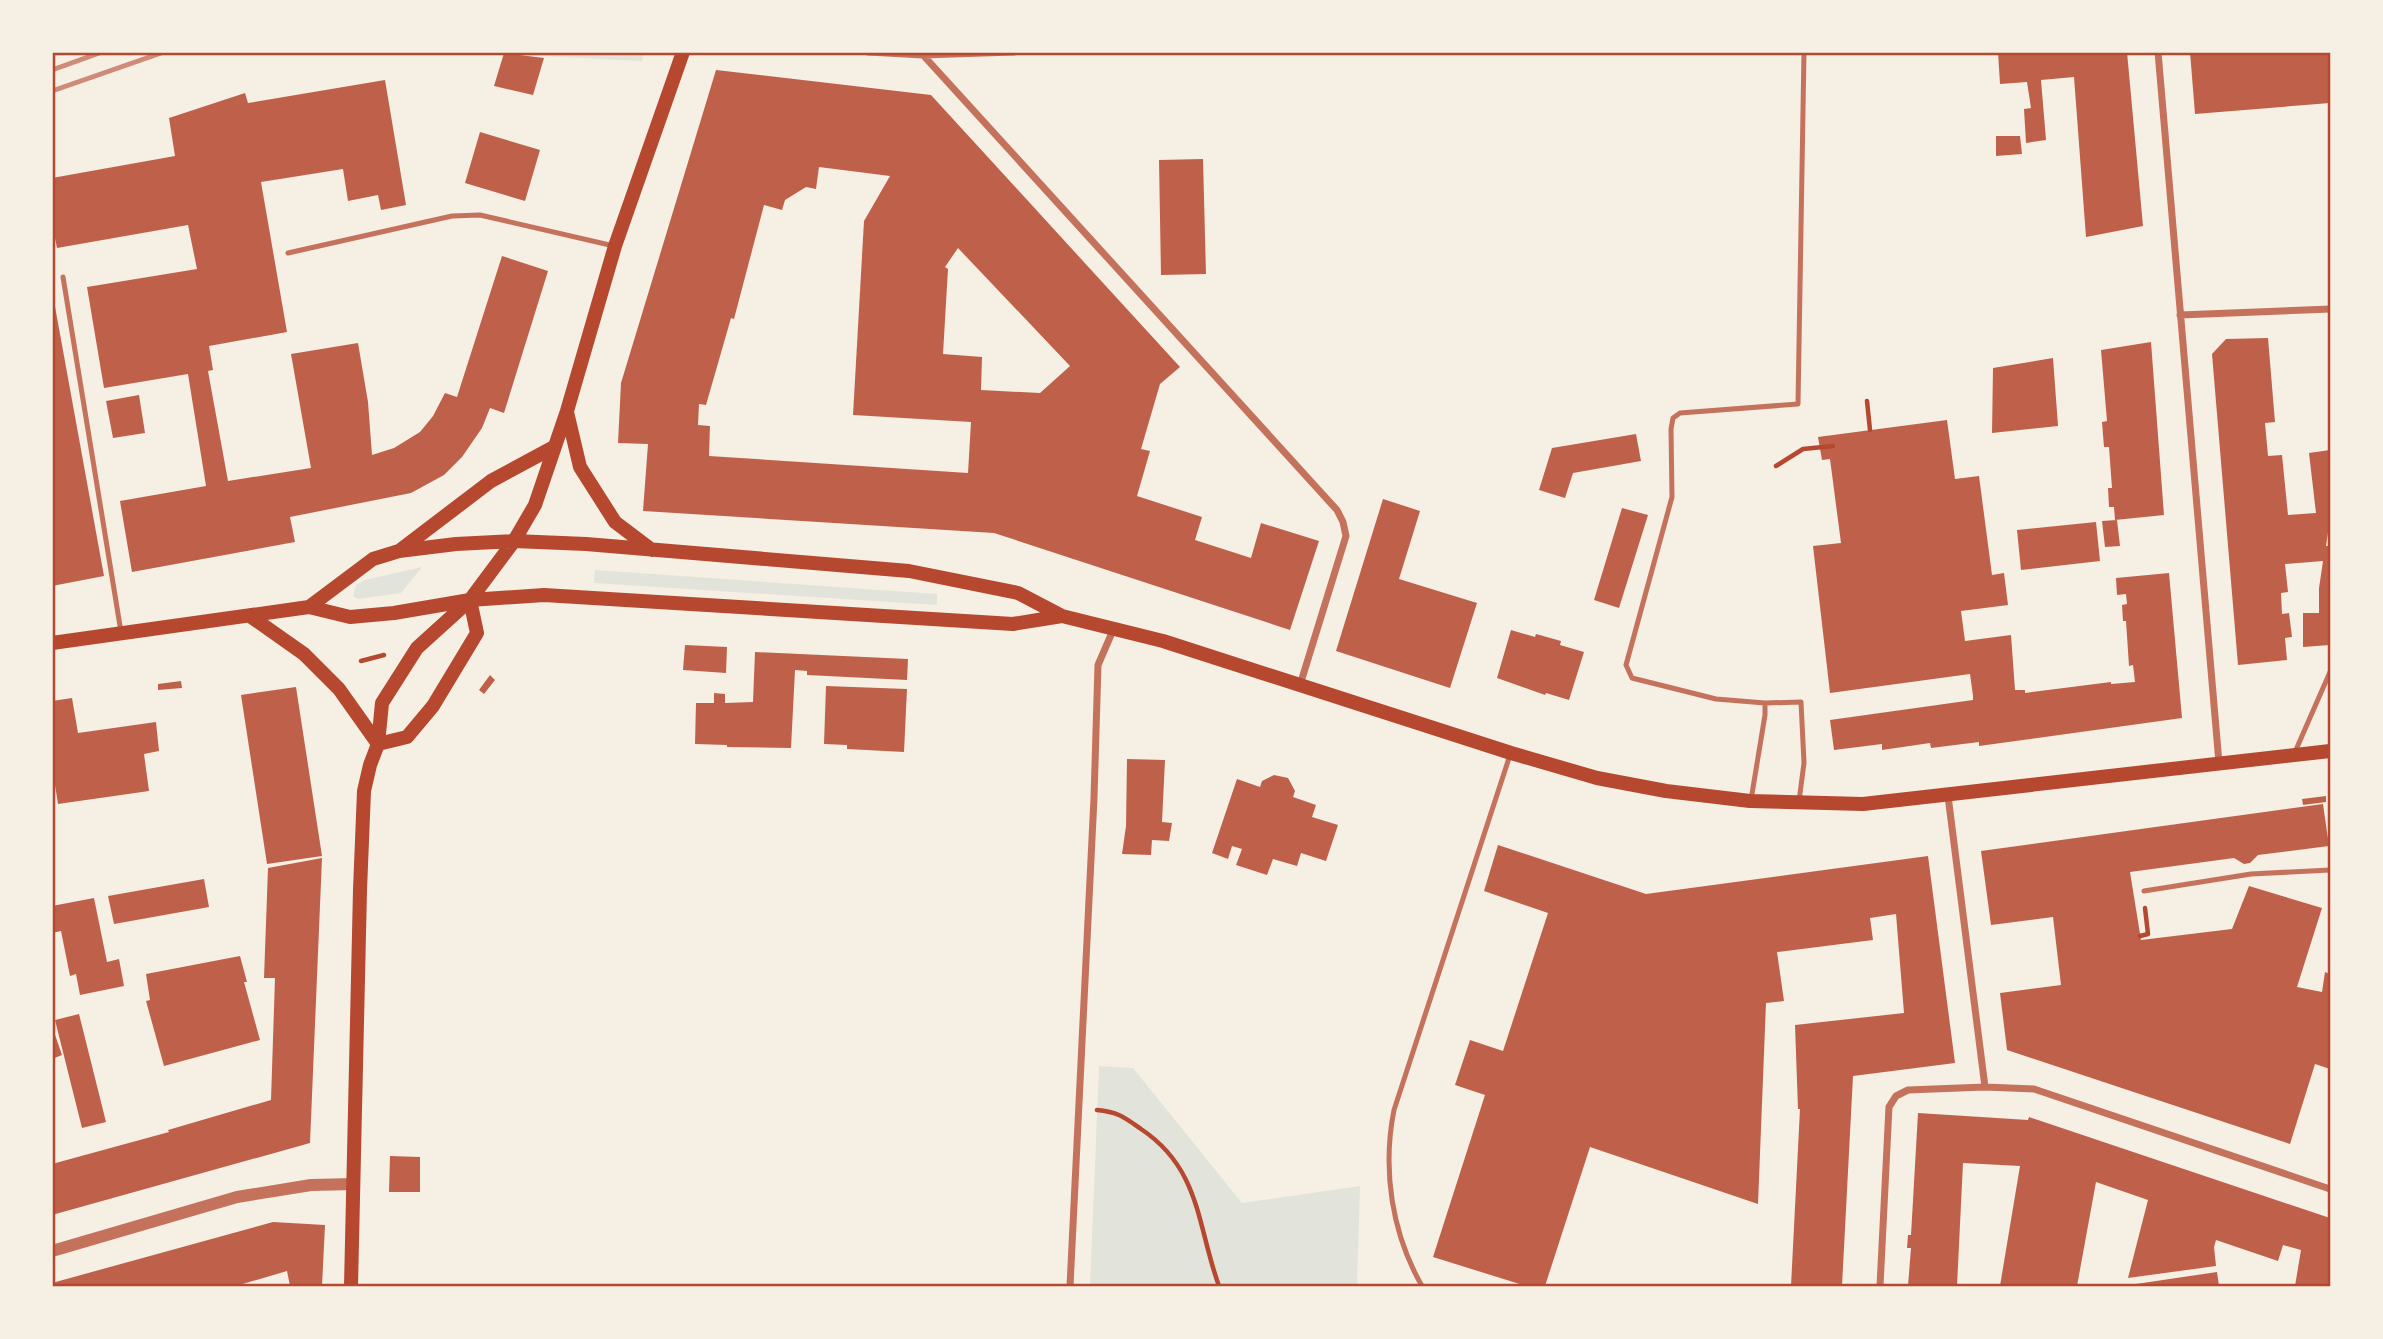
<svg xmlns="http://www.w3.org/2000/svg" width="2383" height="1339" font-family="Manrope,sans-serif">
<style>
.green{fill:#e2e4dc}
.building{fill:#bf614a;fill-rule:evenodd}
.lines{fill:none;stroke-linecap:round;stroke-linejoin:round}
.path{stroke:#b5482f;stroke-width:4.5}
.service{stroke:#c5725c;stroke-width:5}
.minor{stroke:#c5725c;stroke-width:7}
.tertiary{stroke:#c5725c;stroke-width:12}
.secondary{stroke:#b5482f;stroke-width:14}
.rail{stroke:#cf8b77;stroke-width:5}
.neatline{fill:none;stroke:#b5482f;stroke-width:2.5}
</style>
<rect width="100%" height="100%" fill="#f6efe4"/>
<path class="green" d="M 484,53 L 644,53 L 642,61 Z
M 422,567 L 401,593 L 358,599 L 353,596 L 356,585 L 365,580 Z
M 595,570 L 937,594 L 937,605 L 594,583 Z
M 1099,1066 L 1133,1068 L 1242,1203 L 1360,1186 L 1357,1286 L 1090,1286 Z"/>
<path class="building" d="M 1998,52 L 2127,52 L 2143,226 L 2086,237 L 2074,77 L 2041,80 L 2046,140 L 2026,143 L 2024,109 L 2031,108 L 2027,82 L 2000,84 Z
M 2190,52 L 2330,52 L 2330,103 L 2195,114 Z
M 504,53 L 544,58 L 533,95 L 494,86 Z
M 716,70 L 931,95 L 1180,367 L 1160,384 L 1141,449 L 1150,451 L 1137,496 L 1202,517 L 1195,540 L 1251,558 L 1261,523 L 1319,541 L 1290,630 L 994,533 L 643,511 L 648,444 L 618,443 L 621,383 ZM 819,167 L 890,176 L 864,221 L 853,415 L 971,422 L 968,473 L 709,456 L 710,426 L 698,425 L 699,404 L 706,405 L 731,318 L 734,319 L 764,205 L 782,210 L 785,200 L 806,187 L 816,189 ZM 958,248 L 1070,366 L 1040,393 L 981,390 L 982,357 L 943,354 L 948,269 L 945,267 Z
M 385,80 L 406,205 L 381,210 L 378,195 L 348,201 L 343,169 L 261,182 L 287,332 L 209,346 L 213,370 L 208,371 L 228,481 L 311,468 L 291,354 L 358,343 L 368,402 L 372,455 L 394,448 L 420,432 L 433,416 L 445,393 L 457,397 L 502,256 L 548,271 L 504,413 L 490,408 L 482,428 L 462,457 L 444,475 L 411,493 L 290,517 L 295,542 L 132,572 L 120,501 L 206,486 L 188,374 L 104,388 L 87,287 L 197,269 L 188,225 L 57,248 L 52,224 L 52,178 L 175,156 L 169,118 L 245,93 L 248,103 Z
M 480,132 L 540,150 L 525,201 L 465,183 Z
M 1996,136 L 2020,136 L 2022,154 L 1996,156 Z
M 1203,159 L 1206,274 L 1161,275 L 1159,160 Z
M 52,290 L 104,576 L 52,586 Z
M 2268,338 L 2275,422 L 2265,423 L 2268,456 L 2282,455 L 2288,515 L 2316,513 L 2309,453 L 2330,450 L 2330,519 L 2326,546 L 2330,546 L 2330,645 L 2303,647 L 2303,613 L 2319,613 L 2319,588 L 2323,561 L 2285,564 L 2288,592 L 2281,593 L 2282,614 L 2289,613 L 2292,637 L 2285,638 L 2287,660 L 2238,665 L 2212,354 L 2226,339 Z
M 2151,342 L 2164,515 L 2115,520 L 2114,507 L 2109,507 L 2108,488 L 2112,488 L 2109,447 L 2104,447 L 2102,422 L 2107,421 L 2101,350 Z
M 2053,358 L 2058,426 L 1992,433 L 1993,368 Z
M 139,395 L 145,433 L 113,438 L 106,401 Z
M 1947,420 L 1955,479 L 1979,476 L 1992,575 L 2004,573 L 2008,605 L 1961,611 L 1965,641 L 2011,635 L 2015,690 L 2025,690 L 2025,693 L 2111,682 L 2111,684 L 2135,682 L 2133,665 L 2129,666 L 2126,621 L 2123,621 L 2122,605 L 2127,604 L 2126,594 L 2117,595 L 2116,578 L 2169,573 L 2182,718 L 1979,746 L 1979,742 L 1931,748 L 1930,743 L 1882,750 L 1882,744 L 1834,750 L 1830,720 L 1973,700 L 1973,696 L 1970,674 L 1830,693 L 1813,546 L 1841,543 L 1830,459 L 1822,460 L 1818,437 Z
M 1636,434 L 1641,461 L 1573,473 L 1565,498 L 1539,490 L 1552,448 Z
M 1383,499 L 1420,511 L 1399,579 L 1477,603 L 1450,688 L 1336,651 Z
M 1622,508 L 1648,515 L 1619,608 L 1594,600 Z
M 2117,520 L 2120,546 L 2105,547 L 2102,521 Z
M 2096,522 L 2100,561 L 2021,570 L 2017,530 Z
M 1511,630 L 1535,637 L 1536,634 L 1561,641 L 1560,645 L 1584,652 L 1569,700 L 1546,693 L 1545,695 L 1497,678 Z
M 685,645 L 727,647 L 726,673 L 683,670 Z
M 755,652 L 908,659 L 907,680 L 807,675 L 807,671 L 795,670 L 791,748 L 727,747 L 727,745 L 695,744 L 696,703 L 714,703 L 714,693 L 725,694 L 725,703 L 753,702 Z
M 490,675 L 495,680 L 484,694 L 479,690 Z
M 181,681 L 182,688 L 158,690 L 158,684 Z
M 826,686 L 907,689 L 904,752 L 847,749 L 847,745 L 824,744 Z
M 296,687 L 322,856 L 267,864 L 241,695 Z
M 72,698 L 78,733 L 156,722 L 159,751 L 144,754 L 149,791 L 58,804 L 52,766 L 52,701 Z
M 1127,759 L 1165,760 L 1162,822 L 1172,823 L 1169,841 L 1152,840 L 1151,855 L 1122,854 L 1126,826 Z
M 1274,775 L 1288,778 L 1295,791 L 1293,797 L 1316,805 L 1312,817 L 1338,825 L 1326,861 L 1301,853 L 1297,866 L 1273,859 L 1267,875 L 1236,865 L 1242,849 L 1232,846 L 1228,859 L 1212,853 L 1237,779 L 1260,787 L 1262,781 Z
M 2326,796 L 2326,802 L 2303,805 L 2302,799 Z
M 2323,804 L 2329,846 L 2258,855 L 2250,863 L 2244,864 L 2234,858 L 2130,872 L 2141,940 L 2232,929 L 2249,886 L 2322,908 L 2297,987 L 2322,992 L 2325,972 L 2330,974 L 2330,1069 L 2315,1064 L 2290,1144 L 2007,1050 L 2000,993 L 2061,985 L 2053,917 L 1991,925 L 1981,851 Z
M 1498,845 L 1646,894 L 1928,856 L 1955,1063 L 1853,1076 L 1842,1286 L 1791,1286 L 1800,1109 L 1798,1109 L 1795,1025 L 1904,1013 L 1896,914 L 1870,918 L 1873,940 L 1777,952 L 1784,1001 L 1766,1003 L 1758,1204 L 1590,1147 L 1545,1286 L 1526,1286 L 1433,1257 L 1485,1095 L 1455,1085 L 1470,1040 L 1503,1051 L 1548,913 L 1484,891 Z
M 322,858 L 310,1143 L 52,1215 L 52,1164 L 169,1132 L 168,1130 L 271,1100 L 275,978 L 264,978 L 268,868 Z
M 204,879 L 209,907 L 114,924 L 108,896 Z
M 94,898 L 107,962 L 119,959 L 124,986 L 80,995 L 76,974 L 70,976 L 61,931 L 52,933 L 52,906 Z
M 240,956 L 247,982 L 244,982 L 260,1040 L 164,1066 L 146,1001 L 150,1000 L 146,974 Z
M 79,1014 L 106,1122 L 82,1128 L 55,1020 Z
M 53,1029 L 62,1055 L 52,1059 L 52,1030 Z
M 1918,1113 L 2028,1120 L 2029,1117 L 2330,1218 L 2330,1286 L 2295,1286 L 2301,1250 L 2283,1245 L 2278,1261 L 2216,1240 L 2214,1247 L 2216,1266 L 2128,1278 L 2148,1200 L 2096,1182 L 2077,1286 L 2000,1286 L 2020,1166 L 1963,1163 L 1957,1286 L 1908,1286 L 1911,1248 L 1907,1248 L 1908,1235 L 1911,1235 Z
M 390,1156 L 420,1157 L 420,1192 L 389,1192 Z
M 273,1222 L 325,1225 L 322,1286 L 290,1286 L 287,1271 L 236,1286 L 52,1286 L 52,1283 Z
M 2217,1272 L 2219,1286 L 2129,1286 L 2129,1285 Z"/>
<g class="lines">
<path class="path" d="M 1867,401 L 1870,430
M 1776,466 L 1803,449 L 1833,446
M 361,661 L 384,655
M 2140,936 L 2148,934 L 2145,908
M 1097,1110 C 1118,1112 1124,1117 1141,1129 C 1201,1169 1197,1226 1219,1286"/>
<path class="service" d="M 288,253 L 452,216 L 480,215 L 614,246
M 63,277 L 121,632
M 2295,752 L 2330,672
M 1751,800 L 1765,715 L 1765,703
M 1799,801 L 1804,763 L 1801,702 L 1765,703 L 1716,699 L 1632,678 L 1626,665 L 1672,497 L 1671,429 L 1673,418 L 1680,413 L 1798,404 L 1804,52
M 2144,891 L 2251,874 L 2330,870
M 1422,1286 C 1392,1234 1382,1170 1394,1110 L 1510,755"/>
<path class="minor" d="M 868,52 L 923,55 L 1014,52
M 2158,52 L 2219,763
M 923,55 L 1337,510 L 1343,522 L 1346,536 L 1300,685
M 2180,315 L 2330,309
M 1948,796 L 1985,1087
M 1070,1286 L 1094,798 L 1098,665 L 1114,628
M 1880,1286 L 1889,1107 L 1896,1096 L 1908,1090 L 1985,1087 L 2034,1089 L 2330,1189"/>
<path class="tertiary" d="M 52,1251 L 237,1197 L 311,1185 L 354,1184"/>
<path class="secondary" d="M 567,412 L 580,467 L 615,522 L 652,550
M 399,551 L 491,481 L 554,447
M 309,607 L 373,559 L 399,551 L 456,544 L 514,541 L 586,544 L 909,571 L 1018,593 L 1062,616 L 1163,641 L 1511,753 L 1597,778 L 1666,791 L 1750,801 L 1863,804 L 2330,751
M 250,616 L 304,654 L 339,689 L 378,744
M 52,643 L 309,607 L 350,617 L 394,613 L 470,600 L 544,595 L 1013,624 L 1062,616
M 378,744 L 407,737 L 433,706 L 477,633 L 470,600
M 351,1286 L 360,890 L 364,791 L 370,765 L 378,744 L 382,703 L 417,648 L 470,600 L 514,541 L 535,505 L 567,411 L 615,246 L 683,52"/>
<path class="rail" d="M 52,70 L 102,52
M 52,91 L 164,52"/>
</g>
<rect width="2383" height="1339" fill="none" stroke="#f6efe4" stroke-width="108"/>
<rect x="54" y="54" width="2275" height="1231" class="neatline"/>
</svg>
